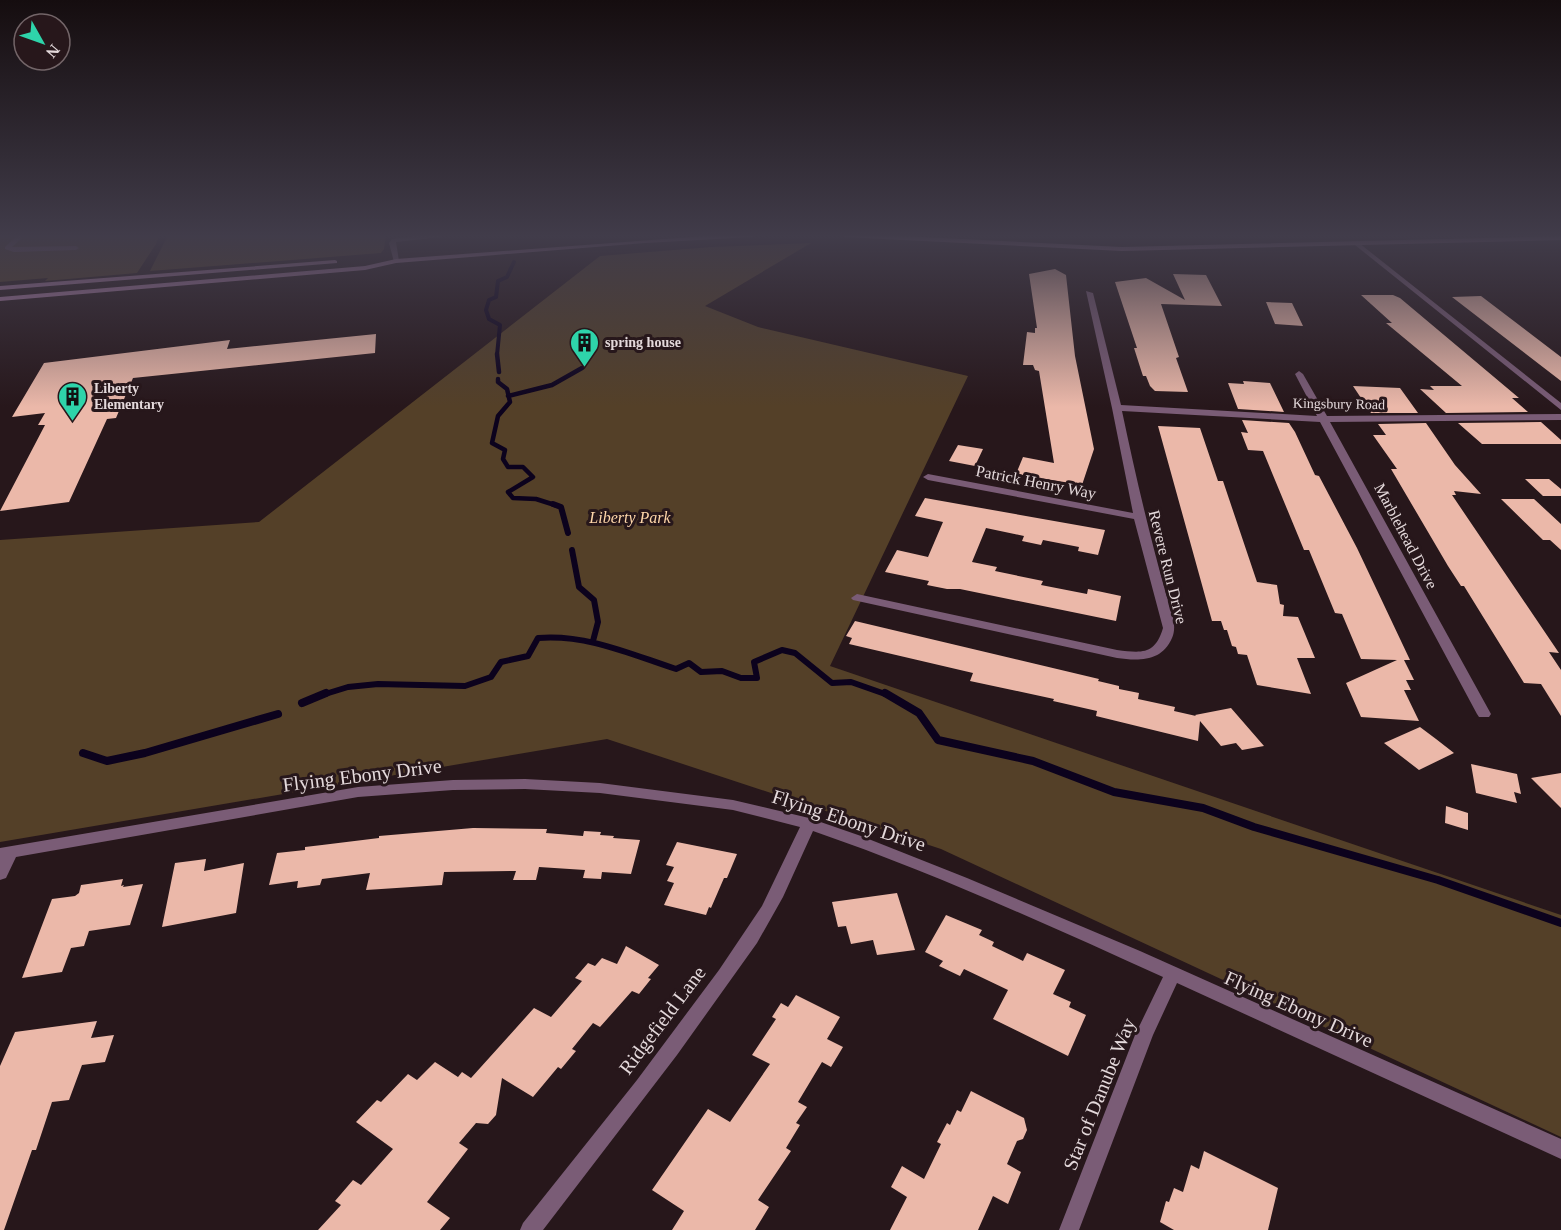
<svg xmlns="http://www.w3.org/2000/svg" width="1561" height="1230" font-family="'Times New Roman',serif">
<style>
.green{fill:#544028}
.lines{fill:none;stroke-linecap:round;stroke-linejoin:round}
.stream-far3{stroke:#0c021d;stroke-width:4}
.stream-far2{stroke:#0c021d;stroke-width:4.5}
.stream-far1{stroke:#0c021d;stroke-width:6}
.stream{stroke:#0c021d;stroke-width:8}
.building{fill:#ebb8a9}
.minor{fill:#7a5c76;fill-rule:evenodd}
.secondary{fill:#b180aa;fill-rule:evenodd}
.labels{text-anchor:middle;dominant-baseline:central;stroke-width:6;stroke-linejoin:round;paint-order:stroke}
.far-poi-label{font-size:14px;font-weight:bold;fill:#e4d9db;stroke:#27171b;text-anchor:start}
.far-street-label{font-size:14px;fill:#e4d9db;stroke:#27171b}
.street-label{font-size:16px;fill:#e4d9db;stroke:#27171b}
.park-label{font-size:16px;font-style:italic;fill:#ffd7aa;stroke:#27171b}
.near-street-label{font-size:20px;fill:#e4d9db;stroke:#27171b}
</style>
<rect width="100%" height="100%" fill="#27171b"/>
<path class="green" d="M 0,235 L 159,235 L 156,244 L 137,273 L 45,281 L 48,278 L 0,282 Z
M 168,235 L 386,235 L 384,249 L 381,253 L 150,271 Z
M 811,243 L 705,306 L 758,327 L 968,376 L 830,666 L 1561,915 L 1561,1137 L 941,849 L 607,739 L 0,842 L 0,540 L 259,522 L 600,256 L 711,247 Z"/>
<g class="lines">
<path class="stream-far3" d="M 518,235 L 519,238
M 497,355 L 500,325 L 489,319 L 486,310 L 489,300 L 496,297 L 498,281 L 507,277 L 514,262"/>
<path class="stream-far2" d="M 497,354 L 499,372
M 498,379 L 498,382 L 507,389 L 510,402 L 498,416 L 492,443 L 505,450 L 503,459 L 508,467 L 523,467 L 533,477 L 508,492 L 513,498 L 536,499 L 558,506
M 508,396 L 552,385 L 582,368"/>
<path class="stream-far1" d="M 553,504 L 561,507 L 568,533
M 572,550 L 579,587 L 594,600 L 598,622 L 593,641
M 322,695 L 348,687 L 378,684 L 465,686 L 491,677 L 501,662 L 528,656 L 538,638 C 587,634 630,654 676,669 L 689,663 L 701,672 L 722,671 L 741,678 L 757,678 L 754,662 L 782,650 L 795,653 L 832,683 L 851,682 L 888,695"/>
<path class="stream" d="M 885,693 L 919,713 L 938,740 L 1033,761 L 1114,792 L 1203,808 L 1254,827 L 1438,880 L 1561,923
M 302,703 L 326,693
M 83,753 L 107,761 L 145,753 L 278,714"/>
</g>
<path class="building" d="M 1055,269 L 1066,275 L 1075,356 L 1094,449 L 1082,485 L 1016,474 L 1023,457 L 1054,463 L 1039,371 L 1035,370 L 1033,365 L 1023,365 L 1027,332 L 1035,333 L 1035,328 L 1037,328 L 1029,274 Z
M 1173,274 L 1206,275 L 1222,306 L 1161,304 L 1179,357 L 1176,358 L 1188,392 L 1155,391 L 1150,386 L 1146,376 L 1143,376 L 1141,370 L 1134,348 L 1137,348 L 1115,282 L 1146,278 L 1185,300 Z
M 1361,295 L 1393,295 L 1400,298 L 1519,398 L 1512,398 L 1528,412 L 1446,413 L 1420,389 L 1434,390 L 1430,386 L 1462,386 L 1386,323 L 1392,323 Z
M 1481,296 L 1561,357 L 1561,381 L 1452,297 Z
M 1266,302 L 1292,303 L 1303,326 L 1275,324 Z
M 376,334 L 375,353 L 133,378 L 116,418 L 107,419 L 69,502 L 0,511 L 45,425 L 38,425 L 45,413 L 12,417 L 44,363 L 230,340 L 227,349 Z
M 1243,381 L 1270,383 L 1284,412 L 1238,409 L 1228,383 L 1244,384 Z
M 1353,386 L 1400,388 L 1418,413 L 1371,413 Z
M 1242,420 L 1289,423 L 1295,432 L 1315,475 L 1319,476 L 1357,548 L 1410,660 L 1404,660 L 1414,680 L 1406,680 L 1411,690 L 1404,690 L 1419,721 L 1361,717 L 1346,683 L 1397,660 L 1361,659 L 1342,614 L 1335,613 L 1309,550 L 1304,550 L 1263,451 L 1248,450 L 1241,432 L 1248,433 Z
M 1541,422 L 1561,440 L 1561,444 L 1482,444 L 1458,423 Z
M 1426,423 L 1455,465 L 1481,494 L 1454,491 L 1456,495 L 1452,495 L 1559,653 L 1549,652 L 1561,670 L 1561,716 L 1541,684 L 1524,683 L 1464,586 L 1461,586 L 1448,566 L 1391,469 L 1397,469 L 1373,435 L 1386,435 L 1378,424 Z
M 1158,426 L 1200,428 L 1218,481 L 1223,481 L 1257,582 L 1277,585 L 1280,604 L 1284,605 L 1283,616 L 1298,617 L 1315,658 L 1297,658 L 1311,694 L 1257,685 L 1247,655 L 1238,654 L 1236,647 L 1232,646 L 1227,630 L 1224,630 L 1221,621 L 1212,621 Z
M 958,445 L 983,449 L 975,466 L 949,461 Z
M 1525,479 L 1549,479 L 1561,489 L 1561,496 L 1543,496 Z
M 925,498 L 1105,530 L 1098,555 L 1078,551 L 1079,547 L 1043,540 L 1041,545 L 1022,541 L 1024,536 L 986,528 L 972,562 L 997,567 L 995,571 L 1043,581 L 1041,585 L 1087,594 L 1088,589 L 1121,596 L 1116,621 L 960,589 L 947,589 L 927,585 L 929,581 L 885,572 L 897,550 L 928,557 L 943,522 L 915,516 Z
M 1501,499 L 1534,499 L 1561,524 L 1561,550 L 1550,540 L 1543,540 Z
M 855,621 L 1099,679 L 1098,681 L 1119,686 L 1119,689 L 1139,693 L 1138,699 L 1175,707 L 1174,711 L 1196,716 L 1195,715 L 1231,708 L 1264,746 L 1242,750 L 1236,743 L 1221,746 L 1200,721 L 1198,741 L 1096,716 L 1097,711 L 1053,701 L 1054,699 L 970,681 L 973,673 L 849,644 L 852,638 L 846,636 Z
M 1420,727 L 1436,739 L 1454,753 L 1419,770 L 1384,743 Z
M 1471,764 L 1517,774 L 1521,794 L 1514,792 L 1517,803 L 1476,793 Z
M 1561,773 L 1561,808 L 1531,778 Z
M 1446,806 L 1468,813 L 1468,830 L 1445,823 Z
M 473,828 L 547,829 L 546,833 L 583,836 L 584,831 L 601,832 L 600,835 L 614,836 L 613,838 L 640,840 L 631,874 L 602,872 L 601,879 L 583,878 L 585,870 L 539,867 L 536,880 L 513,880 L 516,871 L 444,872 L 442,885 L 366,890 L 370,873 L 322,879 L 320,885 L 297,888 L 298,881 L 269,885 L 277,853 L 305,850 L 305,847 L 322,845 L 379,838 L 379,836 Z
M 677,842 L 737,854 L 727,878 L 724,878 L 711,908 L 709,907 L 706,915 L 664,905 L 674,883 L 667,881 L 674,867 L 666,865 Z
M 206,859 L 204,871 L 244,863 L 236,913 L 162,927 L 175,863 Z
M 123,879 L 121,886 L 124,885 L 123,887 L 143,884 L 130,925 L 89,931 L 84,946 L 71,948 L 62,972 L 22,978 L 52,899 L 75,896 L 79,893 L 81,885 Z
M 897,893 L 915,950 L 877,955 L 873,940 L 851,944 L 846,926 L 838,927 L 832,902 Z
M 946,915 L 982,930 L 979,935 L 994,942 L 992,946 L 1023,961 L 1027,953 L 1065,970 L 1053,994 L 1071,1002 L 1069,1007 L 1086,1015 L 1068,1056 L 993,1019 L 1008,990 L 964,969 L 960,976 L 939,966 L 943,961 L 925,952 Z
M 626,946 L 659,965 L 648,978 L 651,979 L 639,994 L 632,991 L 600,1027 L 593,1023 L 572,1049 L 576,1051 L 561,1069 L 558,1067 L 533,1097 L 502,1078 L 496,1115 L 488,1124 L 476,1123 L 459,1143 L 468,1149 L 427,1202 L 450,1218 L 440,1230 L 318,1230 L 341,1205 L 335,1201 L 353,1180 L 361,1185 L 393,1149 L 356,1122 L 377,1100 L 381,1102 L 408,1074 L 417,1080 L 435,1062 L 458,1077 L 462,1072 L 471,1078 L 534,1008 L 551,1017 L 582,981 L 575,978 L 588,963 L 595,966 L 602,958 L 617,964 Z
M 796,995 L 840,1017 L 827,1039 L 843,1047 L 831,1067 L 822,1062 L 798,1102 L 807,1107 L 796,1123 L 800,1125 L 786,1148 L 791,1151 L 758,1200 L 769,1207 L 755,1230 L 672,1230 L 684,1211 L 652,1190 L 708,1109 L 730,1122 L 770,1064 L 752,1055 L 776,1019 L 772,1017 L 781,1003 L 788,1007 Z
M 97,1021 L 91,1038 L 114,1035 L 105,1062 L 82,1065 L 69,1100 L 52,1102 L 36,1150 L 32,1150 L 4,1230 L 0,1230 L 0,1066 L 15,1032 Z
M 971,1091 L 1024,1118 L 1027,1130 L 1023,1139 L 1017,1141 L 1007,1164 L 1021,1172 L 1008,1204 L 993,1196 L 978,1230 L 890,1230 L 907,1197 L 891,1187 L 902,1166 L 924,1179 L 941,1144 L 937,1142 L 947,1123 L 950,1125 L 957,1110 L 961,1112 Z
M 1204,1151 L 1278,1188 L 1268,1230 L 1174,1230 L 1160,1222 L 1166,1201 L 1169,1202 L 1174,1188 L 1183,1192 L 1191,1165 L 1199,1169 Z"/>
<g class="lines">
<path class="minor" d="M 18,235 L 25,235 L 12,247 L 76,246 L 79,248 L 76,250 L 14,252 L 5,249 L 5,247 Z
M 423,235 L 444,235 L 441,237 L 396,242 L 399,261 L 394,262 L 389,243 L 392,239 Z
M 1355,243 L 1359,243 L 1561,403 L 1561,410 L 1355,245 Z
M 1086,291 L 1093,293 L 1121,405 L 1317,416 L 1295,374 L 1299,371 L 1303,374 L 1327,416 L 1561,414 L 1561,420 L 1330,422 L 1491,714 L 1489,717 L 1479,717 L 1477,714 L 1320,422 L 1122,411 C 1135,473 1149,533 1166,594 C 1170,608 1178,625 1172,638 C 1162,662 1138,661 1117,658 L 853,600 L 851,598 L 857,594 L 1117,650 C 1142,653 1155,655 1163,628 L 1134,519 L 928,480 L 923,477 L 928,474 L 1133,513 L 1112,408 Z
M 525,779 L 600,783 L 733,800 L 809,818 L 861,836 L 967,878 L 1140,951 L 1561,1139 L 1561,1159 L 1177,983 L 1153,1035 L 1079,1230 L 1059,1230 L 1135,1035 L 1163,977 C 1048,925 932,872 813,831 L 783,897 L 757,943 L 677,1055 L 543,1230 L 520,1230 L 523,1223 L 637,1080 L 719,970 L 762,906 L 800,827 L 733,810 L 600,793 L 525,789 L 453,790 L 358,797 L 16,857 L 6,878 L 0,880 L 0,848 L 358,787 L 453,780 Z"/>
<path class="secondary" d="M 718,235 L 755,235 L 752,237 L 645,243 L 396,263 L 365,270 L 0,301 L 0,297 L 365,266 L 396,259 Z
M 841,235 L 882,235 L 1122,247 L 1561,236 L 1561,240 L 1122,251 L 844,237 Z
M 335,260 L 337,261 L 337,263 L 0,290 L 0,286 Z"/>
</g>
<linearGradient id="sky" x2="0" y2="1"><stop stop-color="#150d0f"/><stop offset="0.58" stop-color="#413c4a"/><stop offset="1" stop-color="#413c4a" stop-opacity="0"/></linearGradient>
<rect width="1561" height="407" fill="url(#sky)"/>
<defs>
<symbol id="building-pin" viewBox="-11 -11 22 30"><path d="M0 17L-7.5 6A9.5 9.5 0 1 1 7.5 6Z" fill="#2ed4aa" stroke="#27171b"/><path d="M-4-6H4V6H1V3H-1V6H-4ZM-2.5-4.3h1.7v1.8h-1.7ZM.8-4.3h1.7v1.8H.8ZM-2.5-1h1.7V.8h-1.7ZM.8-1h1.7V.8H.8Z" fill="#111"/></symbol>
</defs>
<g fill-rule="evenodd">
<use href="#building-pin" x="568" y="326" width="33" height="45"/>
<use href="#building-pin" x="56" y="380" width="33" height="45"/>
</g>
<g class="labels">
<g class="far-poi-label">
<text x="605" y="342">spring house</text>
<text x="94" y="388">Liberty<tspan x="94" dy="16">Elementary</tspan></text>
</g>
<g class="far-street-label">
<text transform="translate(1339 404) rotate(1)">Kingsbury Road</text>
</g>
<g class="street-label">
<text transform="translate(1036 482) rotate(11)">Patrick Henry Way</text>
<text transform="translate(1406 536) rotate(62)">Marblehead Drive</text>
<text transform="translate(1168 567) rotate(76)">Revere Run Drive</text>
</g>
<g class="park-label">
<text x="630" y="517">Liberty Park</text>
</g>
<g class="near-street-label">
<text transform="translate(362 775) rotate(-7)">Flying Ebony Drive</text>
<text transform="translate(849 820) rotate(18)">Flying Ebony Drive</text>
<text transform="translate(1299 1009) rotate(24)">Flying Ebony Drive</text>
<text transform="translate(662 1020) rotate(-53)">Ridgefield Lane</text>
<text transform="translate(1099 1094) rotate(-68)">Star of Danube Way</text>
</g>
</g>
<g transform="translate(42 42) rotate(130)"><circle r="28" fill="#27171b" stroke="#736568" stroke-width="1.5"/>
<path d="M0-4.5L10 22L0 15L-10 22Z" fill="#2ed4aa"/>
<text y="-9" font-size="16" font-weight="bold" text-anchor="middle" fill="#e4d9db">N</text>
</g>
</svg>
